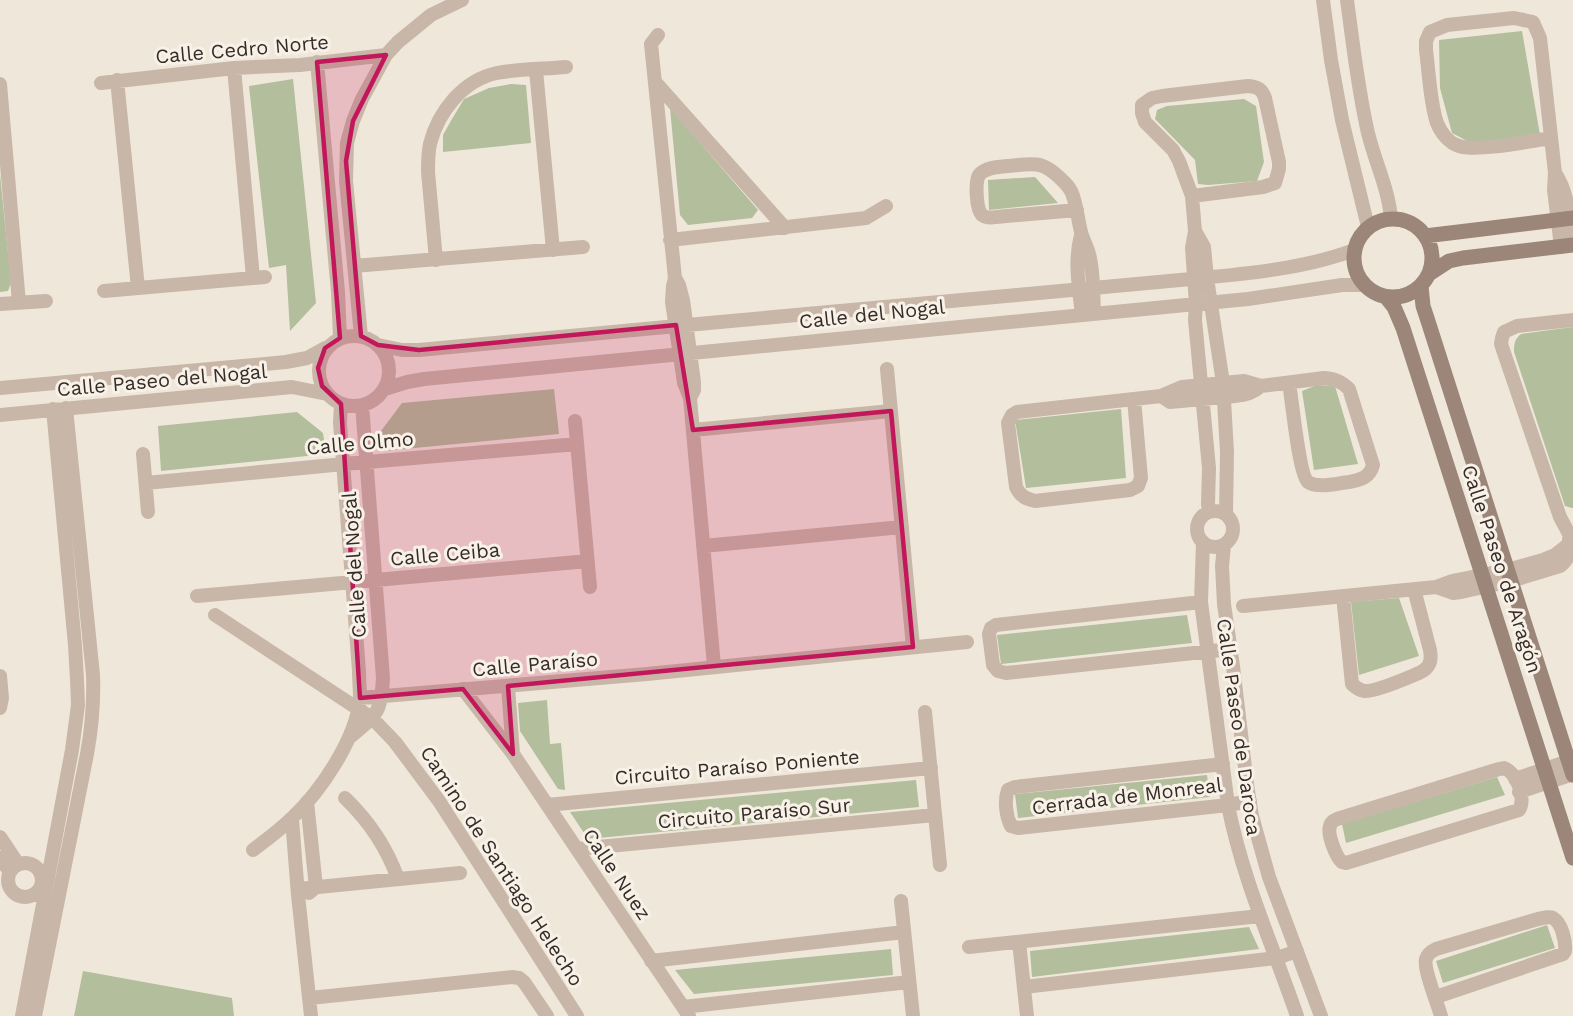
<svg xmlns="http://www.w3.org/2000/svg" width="1573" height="1016" font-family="'Work Sans',sans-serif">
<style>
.green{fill:#b2be9c}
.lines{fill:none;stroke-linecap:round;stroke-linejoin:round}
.street{stroke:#c8b7a8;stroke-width:14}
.secondary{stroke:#9b8679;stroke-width:15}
.marked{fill:#c2185b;fill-opacity:0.2;stroke:#c2185b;stroke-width:4.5;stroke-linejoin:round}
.labels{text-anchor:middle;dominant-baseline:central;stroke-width:6;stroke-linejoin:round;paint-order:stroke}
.street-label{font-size:20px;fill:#352c28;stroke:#f8f1e7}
</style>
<rect width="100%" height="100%" fill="#f0e7db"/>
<path class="green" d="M 1522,31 L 1540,135 L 1473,144 L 1452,133 L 1440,88 L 1439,40 Z
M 293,79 L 316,303 L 290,331 L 286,265 L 269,268 L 249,86 Z
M 511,84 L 526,85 L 531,143 L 443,152 L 443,135 L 452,119 L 464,99 L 489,88 Z
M 1244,99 L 1256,106 L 1264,162 L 1257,181 L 1208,185 L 1198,184 L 1195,160 L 1155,119 L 1157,110 L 1167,106 Z
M 670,108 L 758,210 L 752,218 L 688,225 L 680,215 Z
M 0,174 L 11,283 L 8,291 L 0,292 Z
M 1035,177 L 1058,203 L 989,210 L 988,180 Z
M 1573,327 L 1573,508 L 1572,508 L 1565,506 L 1514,352 C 1514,343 1515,339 1521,334 Z
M 1317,385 L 1335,386 L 1358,464 L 1314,470 L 1302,391 Z
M 554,389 L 559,434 L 384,451 L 381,431 L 402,403 Z
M 1121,409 L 1126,478 L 1026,488 L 1015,420 Z
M 297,412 L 323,433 L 326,454 L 161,471 L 158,426 Z
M 1399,598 L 1419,656 L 1359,675 L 1351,602 Z
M 1187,615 L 1192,643 L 1001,664 L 997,635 Z
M 547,700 L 550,744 L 561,743 L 565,790 L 558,789 L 520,731 L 518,703 Z
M 1207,775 L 1210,797 L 1018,818 L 1015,794 Z
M 1497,777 L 1505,795 L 1346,843 L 1342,824 Z
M 916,780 L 919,807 L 588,839 L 570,812 Z
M 1547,925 L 1555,948 L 1443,983 L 1436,961 Z
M 1249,927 L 1259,949 L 1032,977 L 1030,951 Z
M 891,949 L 893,975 L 694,994 L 675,970 Z
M 83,971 L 232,998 L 234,1016 L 74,1016 Z"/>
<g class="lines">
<path class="street" d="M 1323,0 L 1331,60 L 1342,120 L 1368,227
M 1347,0 C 1353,44 1358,90 1368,133 C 1375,162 1389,190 1391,219
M 658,35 L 651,44 L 675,278 L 673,286 L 672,302 L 684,383 L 690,398 L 714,666
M 317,62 L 338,292 L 340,338
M 234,68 L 253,278
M 536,70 L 553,250
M 117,80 L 138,288
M 101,83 L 234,68 L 300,65 L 386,55
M 656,83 L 785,228
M 0,84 L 19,303
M 1551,138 C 1530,141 1478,152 1459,146 C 1449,143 1441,133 1437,123 C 1430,103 1429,72 1426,50 L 1426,41 L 1430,32 L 1447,25 L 1514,18 L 1533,22 L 1540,38 L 1555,173 L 1554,190 L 1561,247
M 1555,173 C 1569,194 1570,220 1572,245
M 1192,196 L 1263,187 L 1275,183 L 1279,169 L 1279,162 L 1265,98 C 1262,89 1258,87 1248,86 L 1162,96 L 1152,98 L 1142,105 L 1142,113 L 1145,122 L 1173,150 L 1179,161 L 1192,196 L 1195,231 L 1192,248 L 1196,304 L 1195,320 L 1209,468 L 1208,504 L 1209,512
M 1077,210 L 996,217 C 991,218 986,218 982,215 C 976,209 975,182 979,175 C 987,165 1007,167 1018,165 C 1039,163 1045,164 1060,178 C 1066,184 1071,188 1073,196 C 1077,208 1078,220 1081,232 C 1083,240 1087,246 1089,254 C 1094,272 1093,294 1094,313
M 1195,231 L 1204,247 L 1207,278 L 1223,383 L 1227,452 L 1226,515
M 1081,235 C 1074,261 1079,288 1082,315
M 670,240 L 866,218 L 886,206
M 436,260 L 428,172 C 428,163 428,153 430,144 C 438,112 463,80 497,73 C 517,69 544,69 566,67
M 354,266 L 583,247
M 675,278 L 679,285 L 683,300 L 694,382 L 694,390 L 690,398
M 104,291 L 265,277
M 0,304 L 46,301
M319 371a35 35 0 1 1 70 0a35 35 0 1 1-70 0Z
M 361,336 L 346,181 L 347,143 L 353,121 L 362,99 L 386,55 L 398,42 L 431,15 L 462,0
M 378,345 L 402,350 L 419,350 C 618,331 818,313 1017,295 C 1075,290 1133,284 1191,279 C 1244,274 1304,269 1354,250
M 887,369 L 913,647
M 0,388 L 286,362 L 307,358 L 325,348
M 385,389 L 407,382 L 424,379 L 1248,299 L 1342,285 L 1364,285
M 1161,396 L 1170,402 L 1235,396 C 1246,395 1253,393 1261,386
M 1134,399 L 1141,478 L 1138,486 L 1130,490 L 1035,501 C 1026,499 1020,496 1016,487 L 1008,423 L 1012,415 L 1017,412 L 1161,396 L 1182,387 L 1244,381 L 1261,386 L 1324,378 C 1335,379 1341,381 1349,389 L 1373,465 C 1370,477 1361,480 1349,482 C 1338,483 1318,489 1308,482 C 1299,475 1292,399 1289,383
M 0,415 L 292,387 L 327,394
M 575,421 L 590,587
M 693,430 L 891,411
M 143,454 L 148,512
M 146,483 L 344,464 L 577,444
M1197 529a18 18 0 1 1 36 0a18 18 0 1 1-36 0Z
M 1569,534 L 1560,517 L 1501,344 L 1502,338 L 1504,332 L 1517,326 L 1573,320
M 1203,542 L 1201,602 L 1228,805 C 1242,878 1273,946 1297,1016
M 1224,545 L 1222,566 L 1224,604 L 1233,666 L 1247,784 L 1252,816 L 1269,877 L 1321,1016
M 703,546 L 902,527
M 1436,587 L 1453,593 L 1461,592 L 1511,581 L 1560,566 C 1571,558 1568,551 1569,539
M 197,596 L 588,561
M 1343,596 L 1352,684 C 1355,687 1359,690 1364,691 C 1376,692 1407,678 1419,673 C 1430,668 1432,661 1430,650 L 1414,589
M 1201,602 L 996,625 L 991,628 L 989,634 L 993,665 L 998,671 L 1006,673 L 1231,649
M 1243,606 L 1436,587 L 1452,581 L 1507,570 L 1543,560 L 1555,555 L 1569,544
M 215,615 L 372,718 L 395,742 L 439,801 L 577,1016
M 0,676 L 2,698 L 0,708
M 508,686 L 513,754
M 463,689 L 513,754 L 689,1016
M 360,698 L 647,674 L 967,642
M 925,712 L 940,865
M 349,738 C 376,715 381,715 383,678 L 362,405
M 1223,764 L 1015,787 L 1008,790 C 1004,801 1006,816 1011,826 L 1018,828 L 1228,805 L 1250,801
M 1504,768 C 1517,773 1526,798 1519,810 L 1346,863 L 1342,862 C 1336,857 1327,834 1330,826 C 1331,822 1333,821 1337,819 L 1499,769 Z
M 1515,779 L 1569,761
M 1519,792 L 1573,774
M 345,798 C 369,821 387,848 398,879
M 307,802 L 316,887 L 309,893
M 547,805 L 931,768
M 292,819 L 298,895 L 311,1016
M 0,837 L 18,864
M 577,849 L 935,815
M 253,850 C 266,840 280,830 292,818 C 321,791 356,739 360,699 C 360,689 359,680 359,671 L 340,423 L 341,404
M 0,858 L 10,872
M8 880a17 17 0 1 1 34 0a17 17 0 1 1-34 0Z
M 298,889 L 460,873
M 901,901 L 913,1016
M 1019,942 L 1027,1016
M 969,947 L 1260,916
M 651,961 L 904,932
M 1024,987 L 1277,958 L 1297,951
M 1436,997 L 1563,954 L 1565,951 C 1566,942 1562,923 1553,918 C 1549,916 1543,918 1538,919 L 1436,949 C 1432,951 1427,954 1426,959 C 1423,968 1438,1005 1441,1016
M 310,998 L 512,977 L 519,978 L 524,982 L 547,1016
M 683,1007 L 909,982
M 22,1016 L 72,750 L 78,705 L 77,680 L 75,645 L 53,409
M 35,1016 L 87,754 C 92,727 94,702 93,675 L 66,408"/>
<path class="secondary" d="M1354 258a39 39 0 1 1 78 0a39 39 0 1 1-78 0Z
M 1425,236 L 1573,218
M 1429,274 L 1449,261 L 1463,258 L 1573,245
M 1421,286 L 1423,306 L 1427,318 L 1573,775
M 1386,297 L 1394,307 L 1403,328 L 1573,858"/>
</g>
<path class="marked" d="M 386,55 L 353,121 L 346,161 L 361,336 L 378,345 L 419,350 L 676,325 L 693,430 L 891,411 L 913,647 L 508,686 L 513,754 L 463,689 L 360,698 L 341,404 L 322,386 L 318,368 L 325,348 L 340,338 L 317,62 Z"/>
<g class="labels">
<g class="street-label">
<text transform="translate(242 49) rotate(-5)">Calle Cedro Norte</text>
<text transform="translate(872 314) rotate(-6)">Calle del Nogal</text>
<text transform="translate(162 380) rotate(-5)">Calle Paseo del Nogal</text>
<text transform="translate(360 443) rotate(-5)">Calle Olmo</text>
<text transform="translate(445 554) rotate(-5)">Calle Ceiba</text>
<text transform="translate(354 565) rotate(-94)">Calle del Nogal</text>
<text transform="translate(1502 569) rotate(72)">Calle Paseo de Aragón</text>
<text transform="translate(535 664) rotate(-5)">Calle Paraíso</text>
<text transform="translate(1239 727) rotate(82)">Calle Paseo de Daroca</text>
<text transform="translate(737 767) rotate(-5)">Circuito Paraíso Poniente</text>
<text transform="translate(1127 796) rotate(-7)">Cerrada de Monreal</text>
<text transform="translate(754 813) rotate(-5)">Circuito Paraíso Sur</text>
<text transform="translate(502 866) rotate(57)">Camino de Santiago Helecho</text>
<text transform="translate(617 874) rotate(56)">Calle Nuez</text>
</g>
</g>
</svg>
